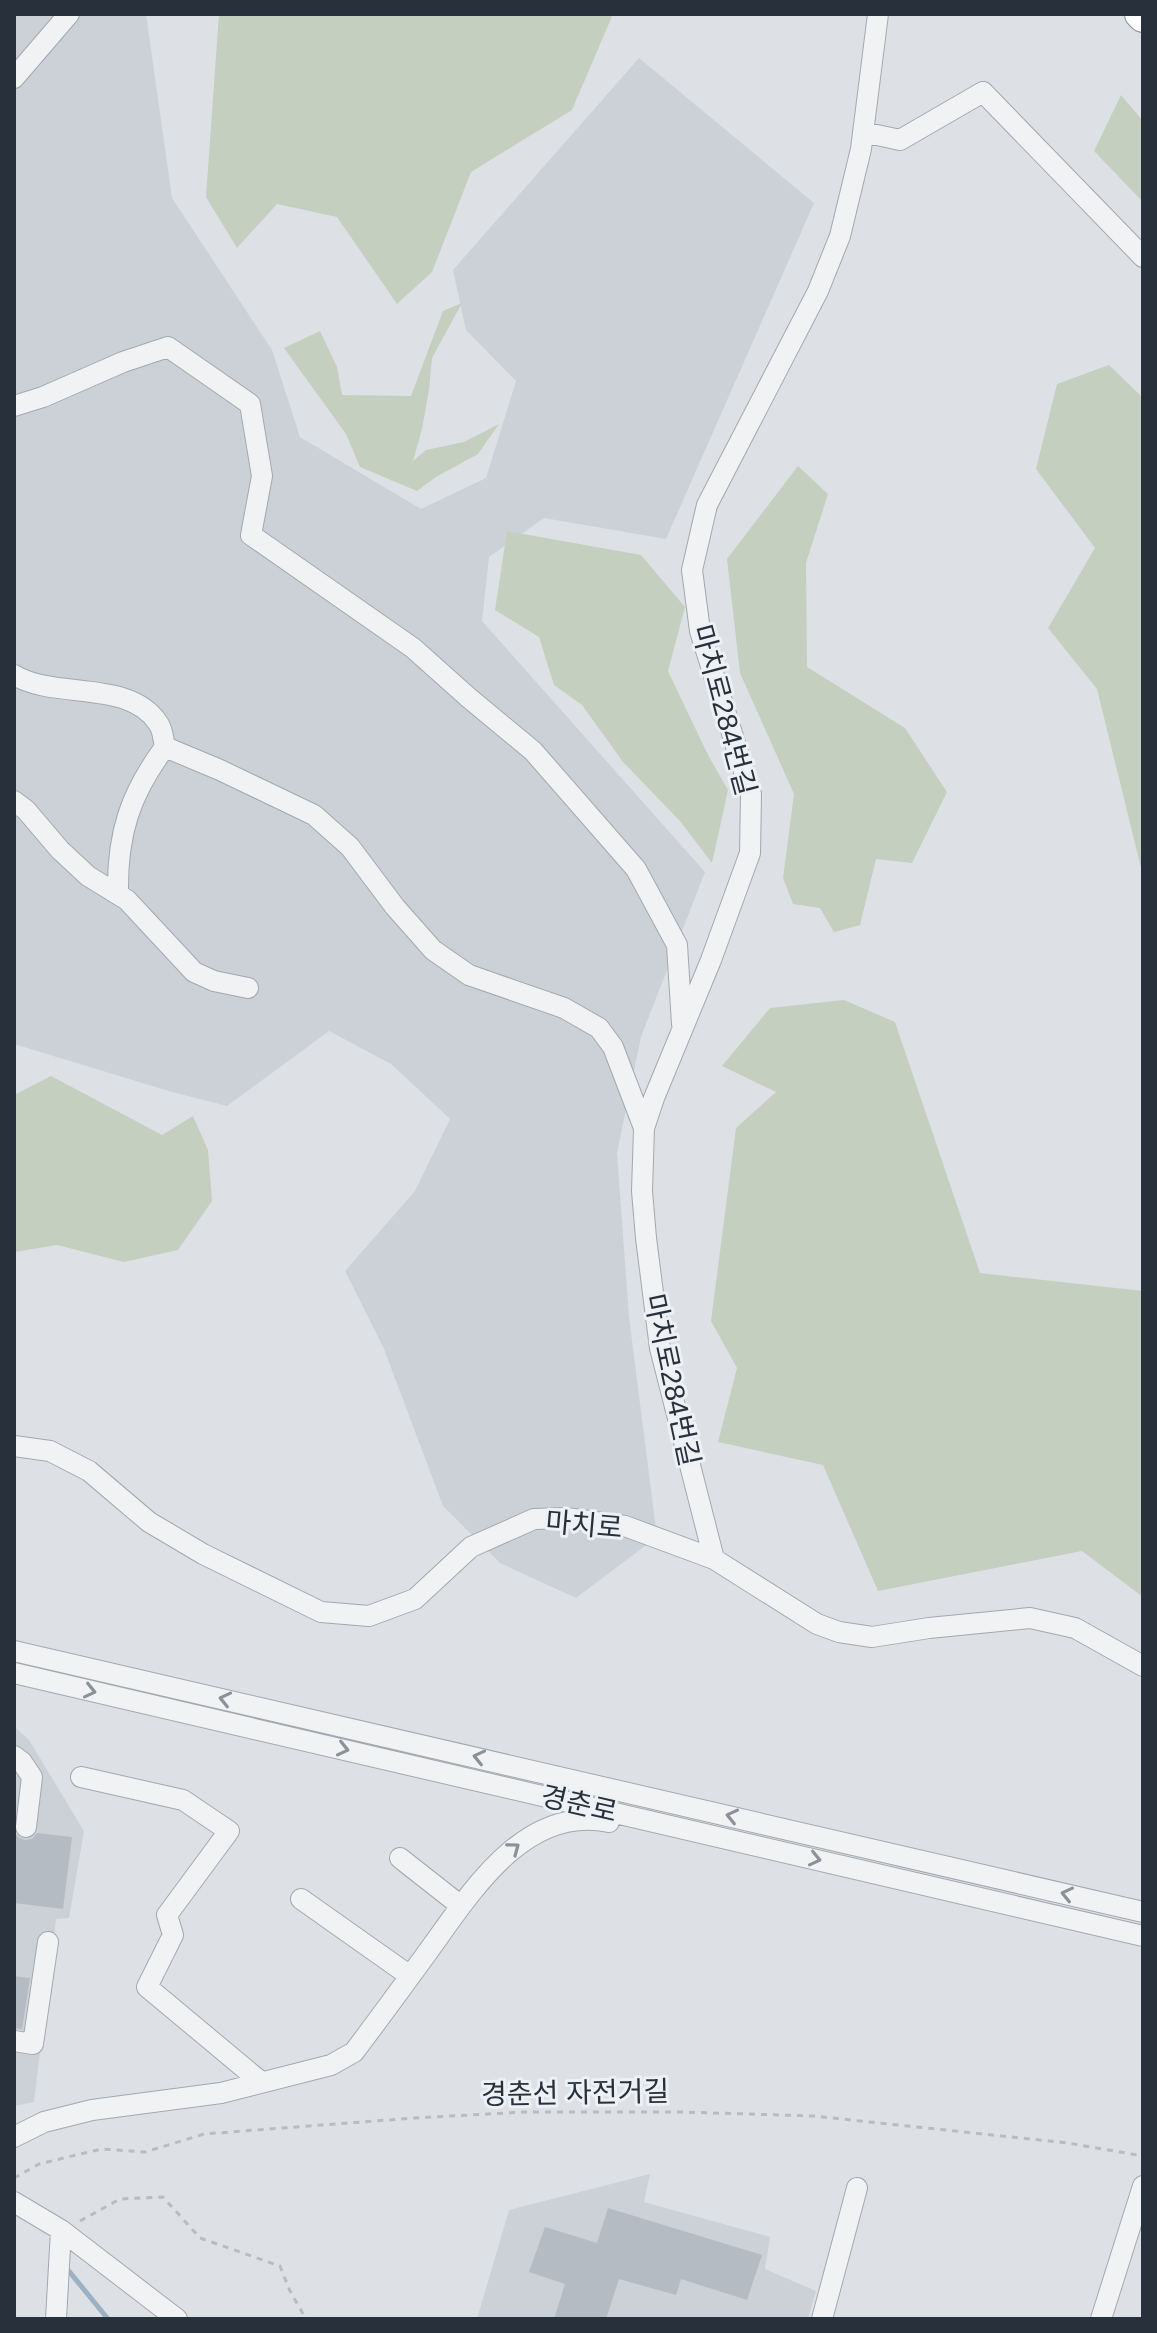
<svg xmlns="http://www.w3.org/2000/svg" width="1157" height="2333" font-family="Arial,'Noto Sans KR',sans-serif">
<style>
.built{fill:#ccd1d7}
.green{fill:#c4cfbf}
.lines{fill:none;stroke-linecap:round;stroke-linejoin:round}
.stream{stroke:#9cb1c3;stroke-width:5}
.building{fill:#b5bbc2}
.minor-casing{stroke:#a3a8af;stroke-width:22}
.highway-casing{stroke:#86909b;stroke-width:32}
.path{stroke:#b8bcc0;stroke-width:3;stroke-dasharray:6 6;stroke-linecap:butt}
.minor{stroke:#f0f2f4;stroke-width:20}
.highway{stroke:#fff;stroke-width:30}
.oneway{stroke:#8c9198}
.labels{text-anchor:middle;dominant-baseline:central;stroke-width:6;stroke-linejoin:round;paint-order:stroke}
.street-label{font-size:28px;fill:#28303b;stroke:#edf0f4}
</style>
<rect width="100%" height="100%" fill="#dde1e6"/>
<path class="built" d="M 14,14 L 146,14 L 172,198 L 272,350 L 300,437 L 421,509 L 486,478 L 516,381 L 466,330 L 453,270 L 639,58 L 814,203 L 666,539 L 544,518 L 489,557 L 482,621 L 705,872 L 641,1037 L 617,1153 L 629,1317 L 657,1537 L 576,1598 L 500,1563 L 443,1506 L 384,1349 L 345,1271 L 415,1191 L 450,1119 L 391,1064 L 329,1031 L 227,1106 L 172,1092 L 14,1044 Z
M 14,1726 L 29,1740 L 84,1831 L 69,1918 L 56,1919 L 34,2102 L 14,2106 Z
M 650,2174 L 644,2202 L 770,2237 L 765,2269 L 816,2291 L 808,2319 L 477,2319 L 509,2210 Z"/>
<path class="green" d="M 219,14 L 613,14 L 572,110 L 471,172 L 432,272 L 397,304 L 337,217 L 277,204 L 237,248 L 206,197 Z
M 1121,95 L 1143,121 L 1143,202 L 1094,151 Z
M 462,303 L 432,358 L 429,390 L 422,429 L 413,461 L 426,450 L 464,442 L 499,424 L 478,454 L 436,477 L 417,491 L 360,467 L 346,434 L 284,348 L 320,331 L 337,367 L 342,395 L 411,396 L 443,311 Z
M 1109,365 L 1143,398 L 1143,876 L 1097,689 L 1048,628 L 1095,548 L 1036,469 L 1057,384 Z
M 798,466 L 828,494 L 806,563 L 807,667 L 905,728 L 947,792 L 912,863 L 876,859 L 860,925 L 834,932 L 820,908 L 793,904 L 783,878 L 794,794 L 740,673 L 727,559 Z
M 507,531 L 641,555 L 685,607 L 668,671 L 708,755 L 728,790 L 712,863 L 680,821 L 623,762 L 582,705 L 554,685 L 539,637 L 495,610 Z
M 844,1000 L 895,1022 L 980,1273 L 1143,1291 L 1143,1597 L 1082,1551 L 878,1591 L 823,1465 L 718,1442 L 737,1368 L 711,1321 L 736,1128 L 776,1092 L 722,1066 L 770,1008 Z
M 51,1076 L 162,1135 L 193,1116 L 208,1150 L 212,1201 L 178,1250 L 124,1262 L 57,1245 L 14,1252 L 14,1095 Z"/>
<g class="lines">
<path class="stream" d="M 68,2270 L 108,2319"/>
</g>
<path class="building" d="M 14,1832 L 19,1838 L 25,1840 L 32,1839 L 37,1833 L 72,1837 L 63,1909 L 14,1903 Z
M 14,1976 L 30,1978 L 22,2029 L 14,2028 Z
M 608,2208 L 762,2255 L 747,2300 L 681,2279 L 676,2295 L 619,2279 L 606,2319 L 554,2319 L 565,2284 L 529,2272 L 545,2227 L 597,2243 Z"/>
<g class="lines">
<defs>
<path id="minor" d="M 14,78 L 69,14
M 863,132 L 900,140 L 983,92 L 1143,257
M 14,406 L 43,397 L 123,362 L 168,347 L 250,404 L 262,476 L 251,535 L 413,648 L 469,698 L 533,751 L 636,869 L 677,945 L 682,1024
M 14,675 C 56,700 129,679 158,723 C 163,729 163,739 165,747
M 165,747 L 220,770 L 314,815 L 350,847 L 395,907 L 433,950 L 469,975 L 564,1008 L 599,1028 L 613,1047 L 644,1128
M 14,801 L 26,810 L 60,850 L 88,876 L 127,900 L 194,972 L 214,981 L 248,988
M 118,893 C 117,834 130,794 165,747
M 14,1446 L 50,1451 L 89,1471 L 149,1522 L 203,1554 L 321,1612 L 369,1616 L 415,1599 L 471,1547 L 534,1519 L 566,1518 L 625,1526 L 714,1559 L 817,1624 L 839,1632 L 872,1637 L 929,1628 L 1030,1618 L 1075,1628 L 1143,1666
M 714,1559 L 660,1348 L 646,1238 L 642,1191 L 644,1128 L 654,1098 L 711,960 L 750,853 L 751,794 L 700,631 L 692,570 L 707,505 L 818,291 L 840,236 L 861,149 L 878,14
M 14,1651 L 1143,1912
M 14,1673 L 1143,1936
M 14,1756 L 22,1762 L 32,1777 L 26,1827
M 81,1777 L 183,1800 L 229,1831 L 167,1915 L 173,1935 L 147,1987 L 261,2082
M 400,1858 L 461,1906
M 301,1899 L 410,1976
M 14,2041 L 33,2044 L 48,1942
M 14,2137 L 44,2122 L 92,2110 L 221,2093 L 331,2065 L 354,2052 C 379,2019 403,1986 427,1953 C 470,1894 524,1804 609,1822
M 14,2202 L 61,2230 L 177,2319
M 56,2319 L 61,2230
M 822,2319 L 857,2188
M 1101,2319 L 1143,2186"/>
<path id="highway" d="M 1140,14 L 1143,17"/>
</defs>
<use href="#minor" class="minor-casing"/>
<use href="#highway" class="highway-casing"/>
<path class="path" d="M 14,2178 L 39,2164 L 68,2157 L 102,2149 L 145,2152 L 204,2134 L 414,2118 L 525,2112 L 682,2112 L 813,2116 L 1068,2143 L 1143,2156
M 80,2221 L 120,2199 L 163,2197 L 200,2238 L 280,2266 L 290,2291 L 306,2319"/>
<use href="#minor" class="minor"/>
<use href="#highway" class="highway"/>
</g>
<defs><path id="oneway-chevron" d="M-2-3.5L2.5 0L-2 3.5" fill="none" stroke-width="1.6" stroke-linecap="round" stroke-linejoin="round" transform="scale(2)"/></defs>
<g class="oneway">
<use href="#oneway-chevron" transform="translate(90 1691) rotate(13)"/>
<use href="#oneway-chevron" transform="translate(225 1699) rotate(-167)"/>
<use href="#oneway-chevron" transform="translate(343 1749) rotate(13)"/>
<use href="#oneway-chevron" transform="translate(479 1757) rotate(-167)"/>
<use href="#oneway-chevron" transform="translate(732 1816) rotate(-167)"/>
<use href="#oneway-chevron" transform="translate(514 1848) rotate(-37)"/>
<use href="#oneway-chevron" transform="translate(815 1859) rotate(13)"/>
<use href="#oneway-chevron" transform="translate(1067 1894) rotate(-167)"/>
</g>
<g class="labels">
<g class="street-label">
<text transform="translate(724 710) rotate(75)">마치로284번길</text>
<text transform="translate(672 1380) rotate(78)">마치로284번길</text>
<text transform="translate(584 1525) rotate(5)">마치로</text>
<text transform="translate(579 1804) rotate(13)">경춘로</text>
<text transform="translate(575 2093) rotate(-1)">경춘선 자전거길</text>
</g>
</g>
<rect width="1157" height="2333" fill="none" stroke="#28303b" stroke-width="32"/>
</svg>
